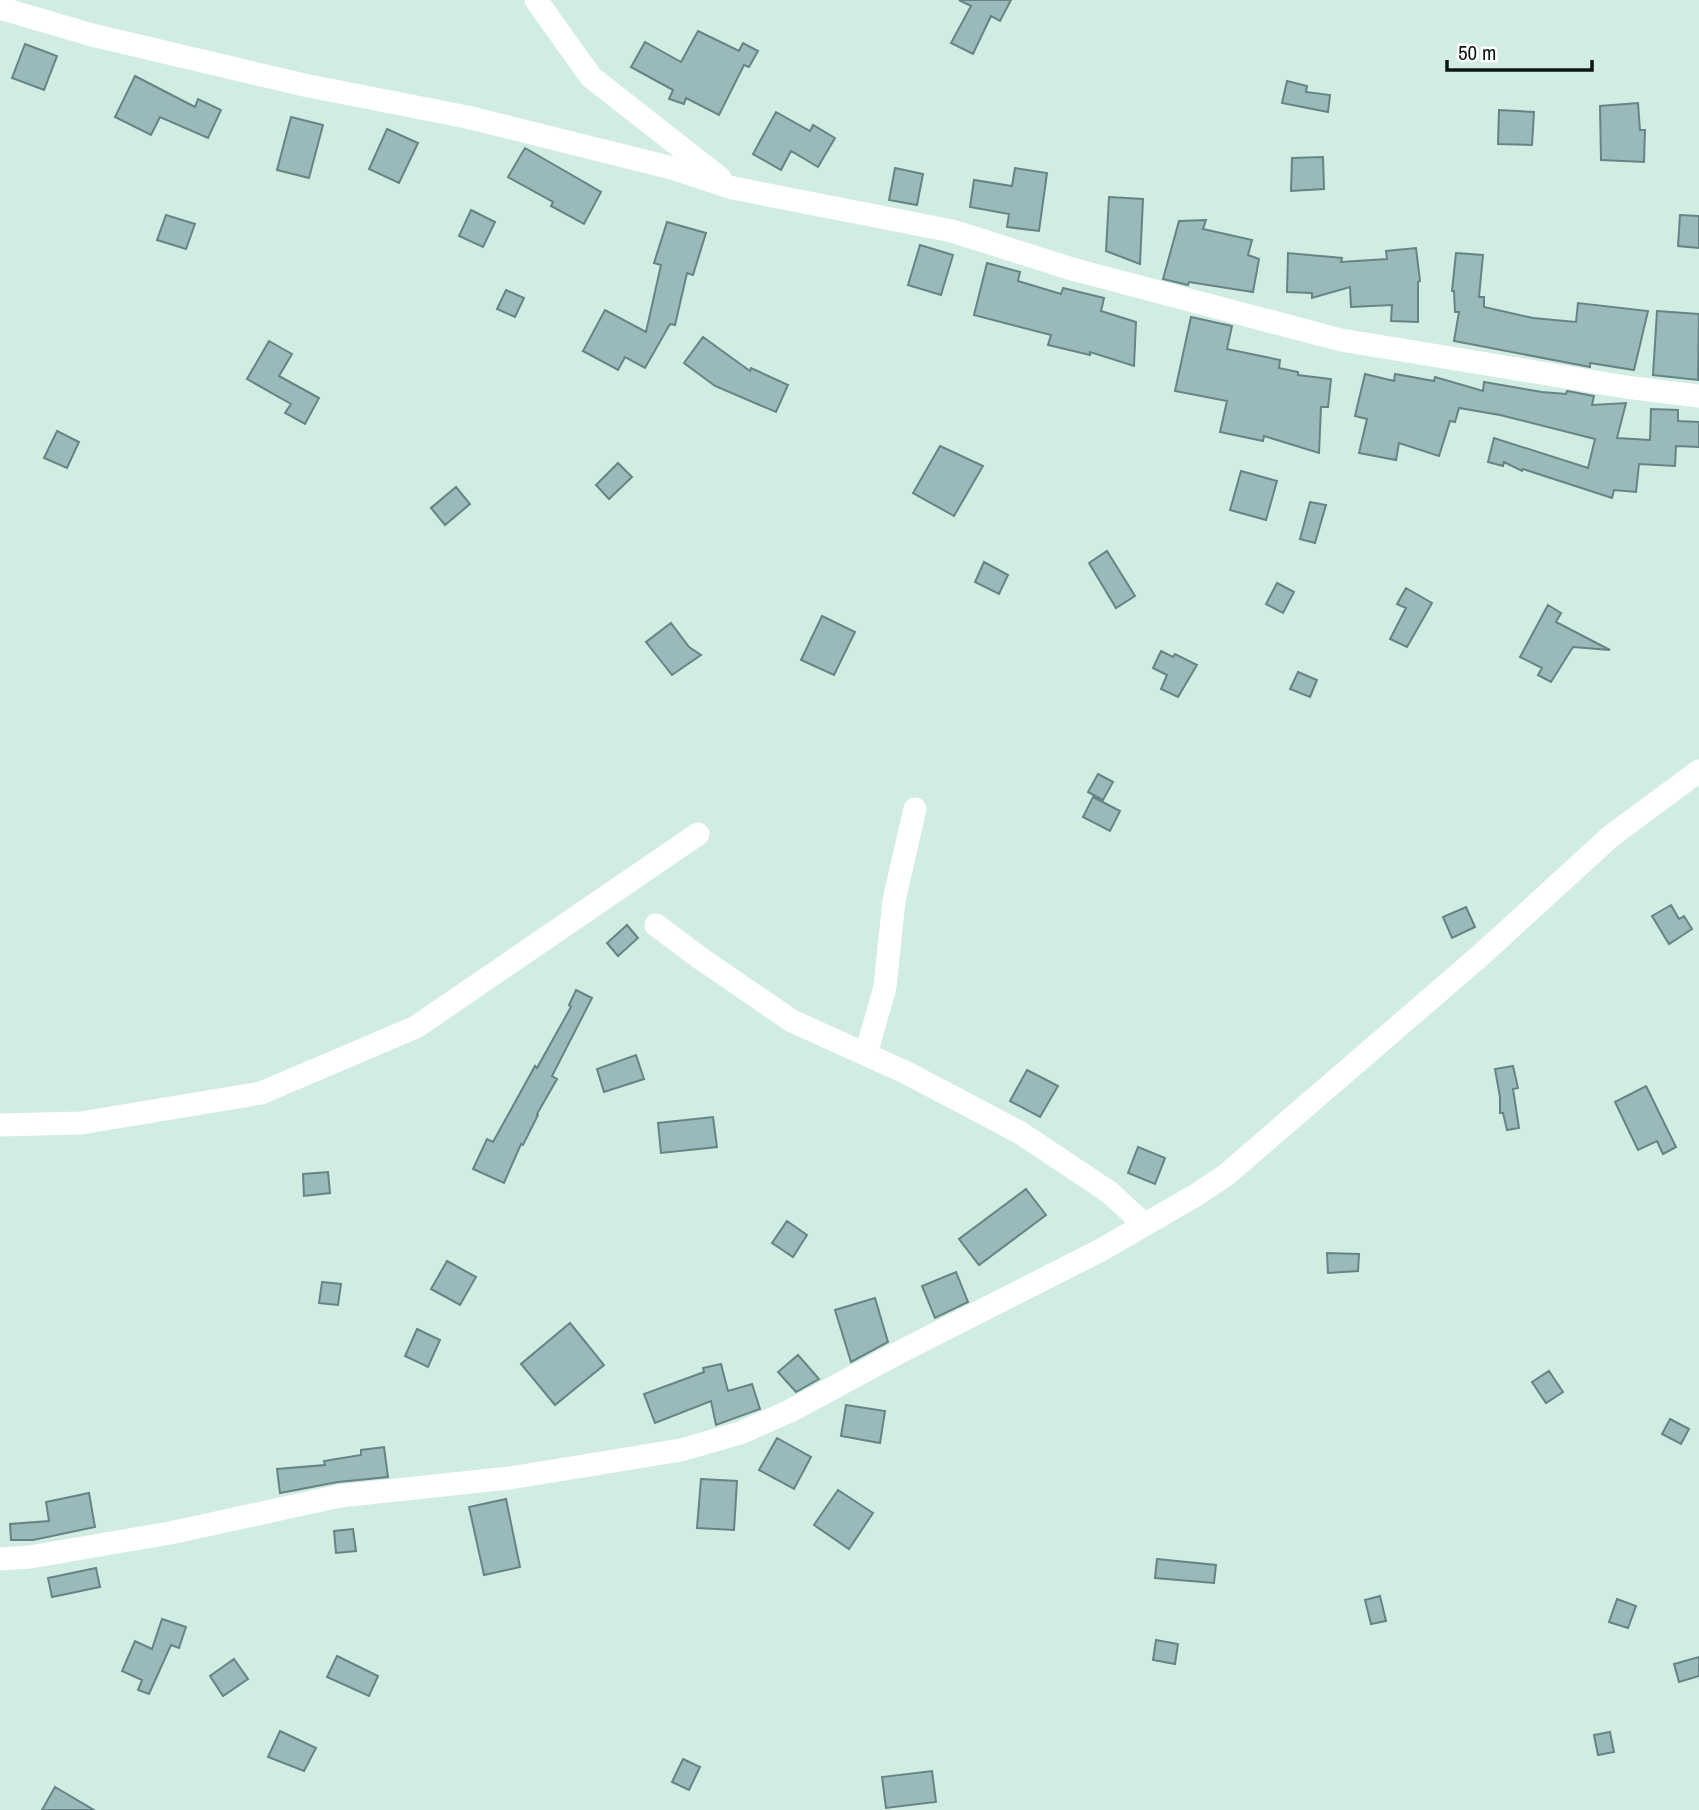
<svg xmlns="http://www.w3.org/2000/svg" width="1699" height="1810" font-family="'Archivo Narrow',sans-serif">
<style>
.building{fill:#9ab9ba;stroke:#668485;stroke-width:2}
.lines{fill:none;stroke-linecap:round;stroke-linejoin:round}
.minor{stroke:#fff;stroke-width:23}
</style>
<rect width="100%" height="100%" fill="#d1ede1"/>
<path class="building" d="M 959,0 L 1011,0 L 1000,21 L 991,16 L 973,54 L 951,43 L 971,6 Z
M 698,31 L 739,51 L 743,43 L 758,51 L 749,67 L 744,65 L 719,115 L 686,98 L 684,104 L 669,99 L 673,90 L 631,67 L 645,42 L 681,62 Z
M 25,44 L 57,56 L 44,90 L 12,78 Z
M 135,76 L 195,107 L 198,99 L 221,110 L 208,138 L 160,117 L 151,135 L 115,117 Z
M 1287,81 L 1307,86 L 1306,92 L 1330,95 L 1328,112 L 1282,103 Z
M 1638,103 L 1640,130 L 1645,130 L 1644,162 L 1601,160 L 1600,106 Z
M 1499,110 L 1534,112 L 1532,145 L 1498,144 Z
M 776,112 L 810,131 L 813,125 L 835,138 L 818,167 L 791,151 L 781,170 L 753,154 Z
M 291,117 L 323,125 L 309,178 L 277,170 Z
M 387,129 L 418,143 L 399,183 L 369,169 Z
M 525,148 L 601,192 L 584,224 L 551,206 L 553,202 L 508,177 Z
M 1323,157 L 1324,189 L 1291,191 L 1292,158 Z
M 895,168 L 923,174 L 917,205 L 889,200 Z
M 1015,168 L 1047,173 L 1039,231 L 1007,227 L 1009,214 L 970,207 L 974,180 L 1012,186 Z
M 1109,197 L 1143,199 L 1140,264 L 1106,251 Z
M 471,210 L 495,222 L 483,247 L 459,236 Z
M 166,215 L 195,224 L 186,249 L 157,240 Z
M 1680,215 L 1699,216 L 1699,248 L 1678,246 Z
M 1206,220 L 1203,229 L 1252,240 L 1248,255 L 1259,259 L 1253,292 L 1189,282 L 1188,285 L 1163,279 L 1179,221 Z
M 667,222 L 706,233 L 693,275 L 687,273 L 675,325 L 670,324 L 645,368 L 625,357 L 618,370 L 583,351 L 605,310 L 646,332 L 661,265 L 654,263 Z
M 920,245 L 953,255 L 941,295 L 908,285 Z
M 1416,248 L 1420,281 L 1418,282 L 1418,322 L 1391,321 L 1392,305 L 1351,307 L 1350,287 L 1312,298 L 1312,293 L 1287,292 L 1288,253 L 1342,258 L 1341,262 L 1387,259 L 1386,251 Z
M 1456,253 L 1483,255 L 1479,297 L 1484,297 L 1484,307 L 1533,318 L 1576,322 L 1578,303 L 1648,311 L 1634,370 L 1590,363 L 1590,367 L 1454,341 L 1459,312 L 1455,312 L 1454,291 L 1452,291 Z
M 987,263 L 1020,272 L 1018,281 L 1061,294 L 1063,288 L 1104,298 L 1101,311 L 1136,322 L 1134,366 L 1090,352 L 1090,355 L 1048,345 L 1051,335 L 974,315 Z
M 506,290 L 524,298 L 515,317 L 497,309 Z
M 1657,311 L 1699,314 L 1698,380 L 1653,375 Z
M 1191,317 L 1232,326 L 1227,349 L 1280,360 L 1279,368 L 1298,372 L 1298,375 L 1331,379 L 1328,407 L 1321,407 L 1319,453 L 1264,436 L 1263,441 L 1220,432 L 1227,401 L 1175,391 Z
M 703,337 L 750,371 L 751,368 L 788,385 L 776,412 L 715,386 L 684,363 Z
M 269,341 L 292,354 L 279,376 L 319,398 L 305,424 L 285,413 L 291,404 L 247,379 Z
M 1365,374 L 1394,381 L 1395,374 L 1434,381 L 1435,377 L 1483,391 L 1484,382 L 1542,392 L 1566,394 L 1567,391 L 1594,396 L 1592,405 L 1626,403 L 1617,438 L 1650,440 L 1651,409 L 1678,410 L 1678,421 L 1699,422 L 1699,447 L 1676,446 L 1675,466 L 1639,464 L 1636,492 L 1614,490 L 1612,498 L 1523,469 L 1522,471 L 1504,462 L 1503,466 L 1488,462 L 1494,438 L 1588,468 L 1595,439 L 1500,415 L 1459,408 L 1455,422 L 1450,421 L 1439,456 L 1399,443 L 1396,460 L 1359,453 L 1367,419 L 1355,416 Z
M 57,431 L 79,442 L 67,468 L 44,458 Z
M 940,446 L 983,466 L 954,516 L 913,493 Z
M 618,463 L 632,477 L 609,499 L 596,485 Z
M 1241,471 L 1277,481 L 1266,520 L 1230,510 Z
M 456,487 L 470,504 L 445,525 L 431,508 Z
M 1310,502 L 1326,505 L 1315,543 L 1300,539 Z
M 1107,551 L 1135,596 L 1116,608 L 1089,563 Z
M 984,562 L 1008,575 L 999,594 L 975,582 Z
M 1277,583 L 1294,592 L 1283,613 L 1266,604 Z
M 1406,588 L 1432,603 L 1407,647 L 1390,639 L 1406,608 L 1397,604 Z
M 1548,605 L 1561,613 L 1556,622 L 1610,650 L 1573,647 L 1551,682 L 1538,675 L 1542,668 L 1520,657 Z
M 822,616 L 855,632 L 834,675 L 801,660 Z
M 671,623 L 689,647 L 701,655 L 672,675 L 646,642 Z
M 1161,651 L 1173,657 L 1175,654 L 1197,665 L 1178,697 L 1161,689 L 1167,675 L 1153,668 Z
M 1298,672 L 1317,680 L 1310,697 L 1290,689 Z
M 1098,774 L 1113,782 L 1103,800 L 1088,792 Z
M 1093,797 L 1120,811 L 1110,831 L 1083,817 Z
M 1671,905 L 1679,919 L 1684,916 L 1692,929 L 1669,944 L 1652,916 Z
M 1466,907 L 1475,927 L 1452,938 L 1443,917 Z
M 627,925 L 638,938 L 618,956 L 607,943 Z
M 576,990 L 592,998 L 552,1076 L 557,1079 L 537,1114 L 538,1115 L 523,1145 L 521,1144 L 504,1183 L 473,1169 L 487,1139 L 493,1142 L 535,1066 L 537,1068 L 571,1007 L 569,1005 Z
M 636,1055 L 644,1079 L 604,1092 L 597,1069 Z
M 1513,1066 L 1518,1088 L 1513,1089 L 1519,1128 L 1507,1130 L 1503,1113 L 1500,1113 L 1500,1097 L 1495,1069 Z
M 1027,1070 L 1058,1086 L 1040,1117 L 1010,1101 Z
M 1646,1086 L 1676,1147 L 1663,1154 L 1657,1141 L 1638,1150 L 1615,1102 Z
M 713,1117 L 717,1147 L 661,1153 L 658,1123 Z
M 1138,1147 L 1165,1158 L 1155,1184 L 1128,1173 Z
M 328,1172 L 330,1193 L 304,1196 L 303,1174 Z
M 1026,1189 L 1046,1215 L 979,1265 L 959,1239 Z
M 787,1221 L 807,1235 L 793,1257 L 772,1243 Z
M 1327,1253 L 1359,1254 L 1358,1271 L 1328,1273 Z
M 447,1261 L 476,1277 L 460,1305 L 431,1289 Z
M 956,1272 L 968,1302 L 935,1318 L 922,1286 Z
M 322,1282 L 341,1284 L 338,1305 L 319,1303 Z
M 875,1298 L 888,1342 L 851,1362 L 835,1310 Z
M 570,1323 L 604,1365 L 555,1405 L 521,1364 Z
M 417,1329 L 440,1340 L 428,1367 L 405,1356 Z
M 798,1355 L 819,1379 L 796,1392 L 778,1372 Z
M 721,1364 L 728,1391 L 752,1384 L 760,1409 L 716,1425 L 711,1401 L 655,1423 L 644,1394 L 704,1372 L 703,1368 Z
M 1549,1371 L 1563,1392 L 1546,1403 L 1532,1382 Z
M 846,1405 L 885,1411 L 880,1443 L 841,1436 Z
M 1670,1419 L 1689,1429 L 1681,1444 L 1662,1434 Z
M 777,1438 L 811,1457 L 794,1489 L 759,1470 Z
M 384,1447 L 388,1477 L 338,1482 L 280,1493 L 277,1469 L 325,1465 L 324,1461 L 361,1455 L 361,1450 Z
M 701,1479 L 737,1481 L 734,1530 L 697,1528 Z
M 838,1490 L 873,1513 L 849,1549 L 814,1525 Z
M 89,1493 L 95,1527 L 33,1540 L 11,1540 L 10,1524 L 49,1521 L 46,1502 Z
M 506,1499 L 520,1567 L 484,1575 L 469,1507 Z
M 353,1529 L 356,1551 L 336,1553 L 334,1531 Z
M 1157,1559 L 1216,1565 L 1214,1583 L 1155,1578 Z
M 96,1568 L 100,1587 L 52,1597 L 48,1578 Z
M 1380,1596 L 1386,1621 L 1371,1624 L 1365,1600 Z
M 1617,1599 L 1636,1606 L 1628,1628 L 1609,1622 Z
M 162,1619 L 186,1627 L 179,1648 L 171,1645 L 149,1694 L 138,1690 L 142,1680 L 122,1671 L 135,1641 L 152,1649 Z
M 1156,1640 L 1178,1644 L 1175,1664 L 1153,1660 Z
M 337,1656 L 378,1676 L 369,1696 L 327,1677 Z
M 1699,1657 L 1699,1676 L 1679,1682 L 1674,1664 Z
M 234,1659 L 248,1679 L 223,1696 L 210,1676 Z
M 280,1731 L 316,1748 L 304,1771 L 268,1757 Z
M 1610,1732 L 1614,1752 L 1598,1755 L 1594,1735 Z
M 683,1759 L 700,1767 L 689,1790 L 672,1782 Z
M 932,1771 L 936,1802 L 886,1808 L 882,1777 Z
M 55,1787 L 94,1810 L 42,1810 Z"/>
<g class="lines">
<path class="minor" d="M 536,0 L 591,77 L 720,178
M 0,8 L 92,35 L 304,85 L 467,117 L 672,168 L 733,188 L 952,231 L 1072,269 L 1341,340 L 1626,387 L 1699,396
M 656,925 L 700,958 L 792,1021 L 907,1073 L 1019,1132 L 1109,1192 L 1145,1225
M 866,1054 L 885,987 L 894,900 L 915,809
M 0,1125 L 81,1123 L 261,1093 L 416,1027 L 698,834
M 0,1559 L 30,1557 L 170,1533 L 340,1496 L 510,1478 L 681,1450 L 740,1433 L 790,1411 L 898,1353 L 1101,1250 L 1196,1195 L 1226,1175 L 1481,955 L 1611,836 L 1699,771"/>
</g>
<path d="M1447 60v10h145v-10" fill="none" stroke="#0c1713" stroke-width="3.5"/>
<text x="1458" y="60" font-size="21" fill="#0c1713" stroke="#ffffff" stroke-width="5" paint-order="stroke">50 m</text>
</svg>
